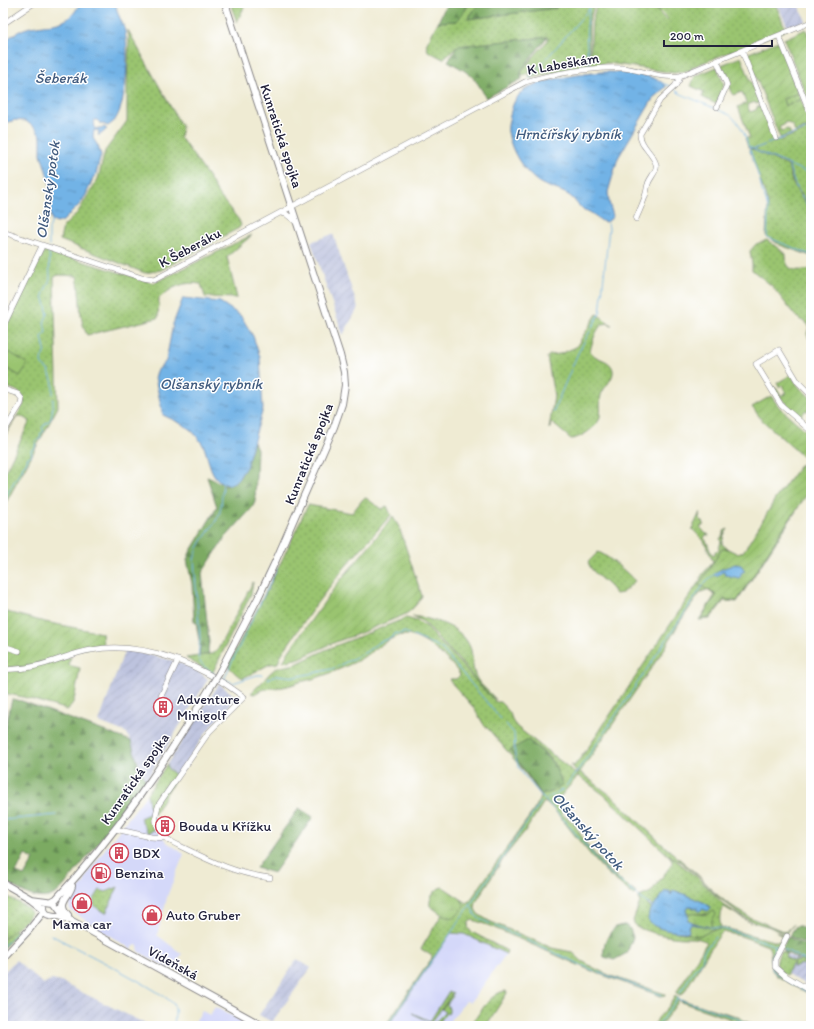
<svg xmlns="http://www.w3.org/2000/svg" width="814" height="1029" font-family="Itim,sans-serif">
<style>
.built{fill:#d4d8f9}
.industrial{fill:url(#industrial-furrows)}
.grass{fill:url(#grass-dots);stroke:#5e7356;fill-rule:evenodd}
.forest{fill:url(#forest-firs);stroke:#4e664e;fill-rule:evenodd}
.wetland{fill:url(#wetland-marsh);stroke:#5e7356}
.garden{fill:url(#garden-furrows);stroke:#5e7356}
.pitch{fill:#9ac470;stroke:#5e7356}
.water{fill:url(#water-ripples);stroke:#4a6a90}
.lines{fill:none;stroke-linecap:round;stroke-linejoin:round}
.stream{stroke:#72b3e6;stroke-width:1}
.minor-casing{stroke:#888687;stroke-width:6}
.major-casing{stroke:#888687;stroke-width:8}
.minor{stroke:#fff;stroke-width:5}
.major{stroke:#fff;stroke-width:6}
.major-bridge-casing{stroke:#888687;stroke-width:8;stroke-linecap:butt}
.major-bridge{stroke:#fff;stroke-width:6}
.labels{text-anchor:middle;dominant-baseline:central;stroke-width:3;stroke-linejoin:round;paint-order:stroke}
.street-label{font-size:14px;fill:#22223b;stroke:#fff}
.poi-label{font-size:14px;fill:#22223b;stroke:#fff;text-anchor:start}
.water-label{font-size:15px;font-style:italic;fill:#425c7f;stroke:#fff}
</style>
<defs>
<pattern id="industrial-furrows" width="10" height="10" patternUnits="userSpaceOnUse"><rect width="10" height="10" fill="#bdc3de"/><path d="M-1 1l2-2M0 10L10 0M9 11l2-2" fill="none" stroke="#a2a7bf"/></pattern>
<pattern id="grass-dots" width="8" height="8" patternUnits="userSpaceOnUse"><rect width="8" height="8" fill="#9ac470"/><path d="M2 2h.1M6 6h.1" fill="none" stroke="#84a862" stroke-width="1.8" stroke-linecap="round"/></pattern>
<pattern id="forest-firs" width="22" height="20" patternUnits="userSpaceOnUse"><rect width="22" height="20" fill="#7baa62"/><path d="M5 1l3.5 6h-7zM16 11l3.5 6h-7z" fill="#648a52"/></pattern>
<pattern id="wetland-marsh" width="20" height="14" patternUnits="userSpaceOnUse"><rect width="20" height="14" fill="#9ac470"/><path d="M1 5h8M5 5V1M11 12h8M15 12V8" fill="none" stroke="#84a862"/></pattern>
<pattern id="garden-furrows" width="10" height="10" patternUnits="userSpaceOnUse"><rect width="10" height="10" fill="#9ac470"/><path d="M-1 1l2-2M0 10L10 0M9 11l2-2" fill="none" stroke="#84a862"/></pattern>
<pattern id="water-ripples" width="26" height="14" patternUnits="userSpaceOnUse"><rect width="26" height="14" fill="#72b3e6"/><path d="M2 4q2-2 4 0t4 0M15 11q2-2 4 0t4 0" fill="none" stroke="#5d91bc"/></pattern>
</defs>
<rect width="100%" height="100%" fill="#fff"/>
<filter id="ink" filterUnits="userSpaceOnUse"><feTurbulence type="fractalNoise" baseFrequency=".025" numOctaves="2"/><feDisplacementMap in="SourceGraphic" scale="8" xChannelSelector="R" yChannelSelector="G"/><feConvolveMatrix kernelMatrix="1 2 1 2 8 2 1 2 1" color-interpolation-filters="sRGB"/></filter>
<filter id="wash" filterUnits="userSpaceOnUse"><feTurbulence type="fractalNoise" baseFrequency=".012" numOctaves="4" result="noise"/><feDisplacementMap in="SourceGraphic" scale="16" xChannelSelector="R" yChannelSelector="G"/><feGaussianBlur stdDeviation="0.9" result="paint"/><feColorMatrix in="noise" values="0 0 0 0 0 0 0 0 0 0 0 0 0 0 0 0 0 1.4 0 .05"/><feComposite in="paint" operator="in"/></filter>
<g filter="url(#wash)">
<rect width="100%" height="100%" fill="#efebd3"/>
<path class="built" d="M 147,794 L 150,809 L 164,840 L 184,854 L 168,894 L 157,935 L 182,954 L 171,970 L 139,952 L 138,946 L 136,945 L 131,949 L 99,929 L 70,910 L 69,907 L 70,899 L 84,883 L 87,875 L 102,853 Z
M 451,933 L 464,934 L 506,954 L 471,1002 L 466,1001 L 446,1026 L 388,1026 Z
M 215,1007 L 246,1023 L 252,1026 L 192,1026 L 202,1011 L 210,1015 Z"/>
<path class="industrial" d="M 780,3 L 805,3 L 799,6 L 806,21 L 788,28 L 777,4 Z
M 333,234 L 358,308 L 343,335 L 311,242 Z
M 125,649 L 175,661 L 194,668 L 208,679 L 146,781 L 127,733 L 99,722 Z
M 219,684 L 237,697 L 208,730 L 177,776 L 168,769 L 167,764 Z
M 780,952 L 811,964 L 811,988 L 781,970 Z
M 297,959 L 311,968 L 272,1022 L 259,1015 Z
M 16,960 L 43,984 L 52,980 L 61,982 L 150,1026 L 3,1026 L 3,973 Z"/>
<path class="grass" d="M 230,3 L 246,3 L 237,22 Z
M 470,3 L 479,3 L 468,19 L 557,8 L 546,3 L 595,3 L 589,22 L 589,65 L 530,78 L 529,74 L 534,67 C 532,69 525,76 523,76 L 521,73 L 524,68 L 548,40 L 548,37 L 457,46 L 443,59 L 428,51 L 426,45 L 438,22 L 457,21 Z
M 597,3 L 646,3 L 657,10 L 666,20 L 668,19 L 658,9 L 648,3 L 775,3 L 786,30 L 692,67 L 692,70 L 674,73 L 608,63 L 590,65 L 592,22 Z
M 128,30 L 182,127 L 180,137 L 210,179 L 218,194 L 239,220 L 241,225 L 239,228 L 161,270 L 145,273 L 60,240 L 63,227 L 78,212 L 98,179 L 105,151 L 127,121 L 127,90 L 129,39 Z
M 798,93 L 801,99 L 785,106 L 783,99 Z
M 811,128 L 811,209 L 793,182 L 789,165 L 748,147 L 755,149 L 775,140 L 781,140 Z
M 749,148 L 788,166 L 792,182 L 800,196 L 811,211 L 811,256 L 780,245 L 766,236 L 768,203 Z
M 252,235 L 227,257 L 237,298 L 205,297 L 201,284 C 183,281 173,287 159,298 L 158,318 L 87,335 C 78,319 81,294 77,276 L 59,275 L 54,277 L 58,407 L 3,508 L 3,476 L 30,421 L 18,415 L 3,439 L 24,404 C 24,390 14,390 3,386 L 3,366 L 20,376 L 9,352 L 3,362 L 3,330 L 45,250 L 154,283 Z
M 767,240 L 786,254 C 786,257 786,261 787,264 C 791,273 804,270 811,269 L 811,344 L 807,334 L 809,327 L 808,324 L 799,319 L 793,313 L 772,286 L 752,270 L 752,264 L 750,251 L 756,244 Z
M 597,314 L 612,325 C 598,317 593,341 590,351 C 595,360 607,358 612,367 C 617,377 604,386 601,395 C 599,403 602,413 599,420 C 595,428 580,439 571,439 L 551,422 L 550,429 L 549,429 L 554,396 L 547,357 L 550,355 L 560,354 L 576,347 Z
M 366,498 L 381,509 L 387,506 L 391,515 L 345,567 L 317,603 L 281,655 L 278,663 L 270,664 L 243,678 L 236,674 L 227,665 L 269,587 L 308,505 L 352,513 L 363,499 Z
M 798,508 L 737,602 L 724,601 L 710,619 L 699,620 L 715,595 L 707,590 L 701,592 L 698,596 L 679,623 L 665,648 L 580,772 L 613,797 L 661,843 L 698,875 L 714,892 L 726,902 L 749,917 L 785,932 L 787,931 L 794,924 L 786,934 L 770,927 L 753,922 L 743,916 L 718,897 L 698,876 L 681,862 L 669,855 L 697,877 L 724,905 L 751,923 L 724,907 C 719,911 719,921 721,927 L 773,941 L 781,941 L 783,937 L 776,932 L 786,936 L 778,949 L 775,950 L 773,955 L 774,969 L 780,975 L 811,992 L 811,995 L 777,976 L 772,970 L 770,950 L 768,946 L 741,936 L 723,932 L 719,936 L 709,951 L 683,994 L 680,995 L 676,993 L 707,942 C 700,938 694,938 686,938 C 670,938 651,933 636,927 L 633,921 L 640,902 L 639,897 L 651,892 L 672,864 L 672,861 L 670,857 L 603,794 L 578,776 L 558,799 L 558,804 L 563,815 L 574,823 L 586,844 L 609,871 L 636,893 L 634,895 L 632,894 L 606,872 L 594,859 L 552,807 L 544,802 L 526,830 L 505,856 L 476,902 L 475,909 L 478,914 L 489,921 L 552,948 L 572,952 L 582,961 L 598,970 L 611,976 L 665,994 L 665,995 L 661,996 L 594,972 L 490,926 L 473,920 L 469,922 L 468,927 L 470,931 L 507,951 L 506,954 L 464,934 L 451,933 L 388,1026 L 385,1026 L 432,958 L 432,956 L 421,949 L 442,914 L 450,918 L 463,901 L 461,899 L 467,903 L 471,899 L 536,807 L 541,795 L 519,765 L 490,731 L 484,725 L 474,708 L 449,680 L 450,679 L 456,679 L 460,675 C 452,661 422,635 405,635 C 389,635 371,654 357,661 C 339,670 320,678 300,682 C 294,684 289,686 283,687 C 270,689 266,687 254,694 L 251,693 L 264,680 L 269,674 L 276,668 L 296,664 L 325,650 L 406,618 L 417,621 L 427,627 L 435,638 L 448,650 L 484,690 L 496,702 L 500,702 L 505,707 L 510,713 L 513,722 L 517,727 L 578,775 L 579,773 L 570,765 L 574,766 L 588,748 L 700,580 L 702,575 L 713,561 L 704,541 L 692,529 L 700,512 L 699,518 L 704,523 L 704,525 L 700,527 L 706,534 L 708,534 L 709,536 L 706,535 L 704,538 C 709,543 708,549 713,555 L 715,554 L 715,551 L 718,551 L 721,542 L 720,539 L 724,534 L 724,531 L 728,529 L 724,535 L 722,544 L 728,549 L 722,549 L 699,585 L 724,599 L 737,601 L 782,530 ZM 528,740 L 547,755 L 555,766 L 563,785 L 529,744 ZM 665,891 L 670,895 L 672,892 L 676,891 L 705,903 L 708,911 L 702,909 L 699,911 L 696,908 L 688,907 L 685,908 L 686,914 C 696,913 705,914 715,914 L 712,920 L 711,926 L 713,927 L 720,928 C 709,929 708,934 698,936 L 664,929 L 655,926 L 649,921 L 649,913 L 652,908 L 647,905 L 649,903 L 653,907 Z
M 598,552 C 606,554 629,574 635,581 L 622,593 L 616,594 C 613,591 611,587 607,584 C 600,577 591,572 588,562 Z
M 253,582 L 251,594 L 212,674 L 186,658 L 211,654 L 217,651 Z
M 412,616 C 433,619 464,626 471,650 C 473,659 472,668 476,677 C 481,687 491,692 496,700 C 484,691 474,678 464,666 C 456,656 446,647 437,637 C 426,625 428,623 412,616 Z
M 167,764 L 168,769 L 177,776 L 154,814 L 150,809 L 147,794 Z
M 118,887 L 106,913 L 94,906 L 94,899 L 100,890 L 106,892 Z
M 3,894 L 28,908 L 31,913 L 27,919 L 3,939 Z
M 14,930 L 19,933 L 3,948 L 3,940 Z
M 780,951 L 787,953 L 785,957 L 793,961 L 795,961 L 796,958 L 797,959 L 795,961 L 796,962 L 798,960 L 798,962 L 800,959 L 800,961 L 801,960 L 804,962 L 803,965 L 799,964 L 798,966 L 793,967 L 794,963 L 793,963 L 786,975 L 781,972 L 776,964 Z
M 449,991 L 453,993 L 429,1026 L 428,1026 L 430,1022 L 412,1013 L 430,1021 Z
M 506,991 L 507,993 L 486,1026 L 470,1026 C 479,1015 490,992 506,991 Z
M 675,996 L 679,999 L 678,1002 L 660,1026 L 654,1026 L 658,1018 L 669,1006 Z
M 682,1000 L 736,1016 L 755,1026 L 747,1026 L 740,1022 L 681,1002 L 680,1001 Z"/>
<path class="forest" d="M 447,3 L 470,3 L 457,21 L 438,22 Z
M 479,3 L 546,3 L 557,8 L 468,19 Z
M 547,37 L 524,67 L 521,72 L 522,79 L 486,98 C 475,76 469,73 448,61 L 457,46 Z
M 254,442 L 257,449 L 255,502 L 252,508 L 225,538 L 202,573 L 209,642 L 208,650 L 209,654 L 199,656 L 200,647 L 196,622 L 194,622 L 192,584 L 187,560 L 190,552 L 217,507 L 207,477 C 213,479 224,486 230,485 C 243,482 250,453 254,442 Z
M 12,699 L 22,701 L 131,741 L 139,767 L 146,781 L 109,830 L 63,887 C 44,909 23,892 3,880 L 3,738 ZM 25,855 L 34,859 L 24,876 L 16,873 Z
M 528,740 L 543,752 L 555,766 L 563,785 L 552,792 L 542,795 L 510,750 Z
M 299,808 L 313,817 L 274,873 L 256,868 Z
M 625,925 L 630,929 L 633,937 L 627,953 L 614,960 L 604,957 C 602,948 607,933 616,927 C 618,926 622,925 625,925 Z
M 796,926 L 800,926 L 811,934 L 811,944 L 809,945 L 789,936 Z
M 788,937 L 811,948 L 811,965 L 785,952 L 782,947 Z"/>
<path class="wetland" d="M 443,887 L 461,899 L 464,905 C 454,926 444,916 430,906 C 429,898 433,893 439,888 Z
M 714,911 L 716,914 L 712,920 L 711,926 L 713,927 L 720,928 L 719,930 L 711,929 C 703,938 694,936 683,932 L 688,933 L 689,924 L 697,925 L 687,919 L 689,917 L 687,913 C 697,913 705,917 714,911 Z"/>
<path class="garden" d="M 806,29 L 809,37 L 811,36 L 811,107 L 784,39 Z
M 778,41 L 798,93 L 783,99 L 785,106 L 801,99 L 811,125 L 811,126 L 795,132 L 792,125 L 786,122 L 784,123 L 784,125 L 779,127 L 781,131 L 787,129 L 789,130 L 791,134 L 780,138 L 747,54 Z
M 741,57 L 760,104 L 759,103 L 756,104 L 755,102 L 747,105 L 750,112 L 756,110 L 757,107 L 761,106 L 775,141 L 754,149 L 748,147 L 745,138 L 750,138 L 738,107 L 746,103 L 742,92 L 733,95 L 721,65 Z
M 717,67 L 724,85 L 716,104 L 702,97 L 704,92 L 691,86 L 695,76 Z
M 791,375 L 799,387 L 811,398 L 811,413 L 806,410 L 800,417 C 789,407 780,399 773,386 L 775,389 L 776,388 L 781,396 L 786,393 L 782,385 L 779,387 L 777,383 Z
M 771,396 L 780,408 L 811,435 L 811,448 L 803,457 L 762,420 L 752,407 Z
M 801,464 L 811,470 L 811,489 L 782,530 L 737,601 L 724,599 L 709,618 L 701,618 L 717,595 L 699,585 L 722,549 L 728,549 L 738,554 L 743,552 L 765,517 L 775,499 Z
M 393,517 L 399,527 L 422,596 C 418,604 411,611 404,615 L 353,636 L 338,641 L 300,658 L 283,662 L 289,651 L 338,583 Z
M 3,611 L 45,622 L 102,633 L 103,645 L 81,649 L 30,666 L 3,668 Z
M 71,657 L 68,665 L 80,668 L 74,701 L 68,710 L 23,697 L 3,693 L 3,671 Z
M 451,995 L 453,996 L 447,1004 C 449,1008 450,1011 448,1014 L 446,1013 L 437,1026 L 435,1026 L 434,1023 L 445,1012 L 442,1009 Z"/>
<path class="pitch" d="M 9,352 L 28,364 L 20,376 L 3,366 L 3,362 Z
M 149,814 L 156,829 L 148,833 L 140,818 Z"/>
<path class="water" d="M 80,3 L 117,3 C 114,12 124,22 125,32 C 129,53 127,103 115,120 C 113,123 110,124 108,126 L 100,123 L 97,120 L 94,120 L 95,129 L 104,127 L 107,129 L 100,135 L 98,135 L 99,131 L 94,130 L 93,138 L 98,146 L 101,155 L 96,174 L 93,178 L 86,195 L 80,204 L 63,221 L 57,223 L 52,221 L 50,213 L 51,187 L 41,154 L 41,137 L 36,129 L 26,121 L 15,120 L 3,124 L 3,42 C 9,38 16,32 24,29 C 46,21 67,31 80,3 Z
M 603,72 C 619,72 658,73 666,87 L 654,97 L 618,158 L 608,192 L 609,202 L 613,216 C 604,229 599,217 591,213 C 589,211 585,211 583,209 C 578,206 575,200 570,196 C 560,189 547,188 537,181 C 522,169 511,151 508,132 C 507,126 510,117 511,111 C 513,102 518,94 526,89 C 539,80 587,73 603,72 Z
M 183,298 L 220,302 L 241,316 L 253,336 L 260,357 L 263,409 L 246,467 L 238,479 L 230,485 C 211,483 210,463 204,447 C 202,443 197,436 193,432 C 186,425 173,420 163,415 L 155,378 L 157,371 L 166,361 L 173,324 Z
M 735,564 L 741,565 L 745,571 L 741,573 L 741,576 L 739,578 L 725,575 L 724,572 L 716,576 L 714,575 C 717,569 729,567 735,564 Z
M 665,891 L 670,891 L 671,895 L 673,891 L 676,891 L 705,903 L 711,908 L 708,911 L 702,909 L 700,911 L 698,911 L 696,908 L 688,907 C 684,911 687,912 689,917 L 687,919 L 692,923 L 710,927 L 690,924 L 688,926 L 689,932 C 676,932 656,931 648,920 L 649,913 L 652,908 Z"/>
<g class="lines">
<path class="stream" d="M 589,65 C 586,44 585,24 591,3
M 529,79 L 590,8
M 662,83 L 672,87
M 675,89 L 679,93 L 730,115 C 740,123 745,133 748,146 L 754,149 L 811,127
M 749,147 L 760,181 L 762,191 L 766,201 L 768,209 L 767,237 L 811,255
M 754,150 L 811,174
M 789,166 C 794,185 799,194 811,210
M 49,246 L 49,229 L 52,221
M 49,249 L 50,279 L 43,295 L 48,314 C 43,323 44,322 46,332 L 42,337 L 45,350 L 41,362 L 42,365 L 49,371 L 53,383 L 53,394
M 553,412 L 578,353 L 600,313 L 609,228 L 607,220
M 3,503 C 7,496 14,479 19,475 L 19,472 L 23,470 L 22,467 L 26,463 L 28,457 L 32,455 L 31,450 L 35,448 L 36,441 L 41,438 L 40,434 L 44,431 L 42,428 L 46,423 L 51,419 L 53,406 L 53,399
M 215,674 C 196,662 197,661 200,639 L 194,560 C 197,543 210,532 218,517 C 222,509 222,492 223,483
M 219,677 L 233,683 L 257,675 L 262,675
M 268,679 L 276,675 L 286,676 L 295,677 L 332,669 L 366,652 L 379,642 L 391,638 L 396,633 L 400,634 L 404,632 C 408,633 410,635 413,636 C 423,641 433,643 442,649 L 501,719
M 224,680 L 227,672 L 277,568
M 506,724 L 514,733 L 515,756 L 518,766 L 523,774 L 543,798 L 565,821 L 606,870 L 653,908
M 566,786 L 589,755 L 706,581 L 715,574
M 547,799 L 563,789
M 3,820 L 56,815
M 471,905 L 475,915 L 480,919 L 597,972 L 662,995
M 710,927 L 720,928 L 745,935 L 779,947
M 51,935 C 71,946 166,992 174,1005 C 177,1011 173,1020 175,1026
M 3,946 L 27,923
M 775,946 L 772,955 L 772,969 L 780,977
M 784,949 L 806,961
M 784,979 L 811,994
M 680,993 L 694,970 L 700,965 L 703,958 L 703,952 L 715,937
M 677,999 L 734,1017 L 751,1026
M 387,1026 L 541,802
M 657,1026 L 678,998"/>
</g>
</g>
<g filter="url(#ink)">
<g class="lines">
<defs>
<path id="minor" d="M 3,24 L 34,3
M 779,36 L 811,115
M 742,51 L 776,138
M 717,107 L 727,85 L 717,61
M 281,213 L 286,214 L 296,222
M 636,219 C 639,211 644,202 646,193 C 647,190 647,187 648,184 C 650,177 658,171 656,164 C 653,153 639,145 640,134 L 660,100 L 675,86 L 679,80 L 680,76
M 3,232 L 142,278 L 154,280 L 525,82 C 551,74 596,66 623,68 C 642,70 661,79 680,76 L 811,22
M 3,327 L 42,246
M 3,389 L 18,394 L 22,399 L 21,404 L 3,433
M 811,395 L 798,382 L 779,350 L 756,364 L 781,405 L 811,431
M 3,646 L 19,651
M 3,670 C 14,669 25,669 36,666 C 55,662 72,653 91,650 C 144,640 203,666 244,697 L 209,732 L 159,804 C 154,817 154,827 165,837 C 170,842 178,845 184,848 C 212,862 238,874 270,878
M 161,696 L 178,660
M 115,829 L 151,837 L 165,838
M 787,936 L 775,959 L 775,967 L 784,975 L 811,991"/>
<path id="major" d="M 219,673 L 258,598 L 276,560 L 334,427 L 342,404 L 345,385 L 344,372 L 340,355 L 225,3
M 3,883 L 31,899 L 44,909
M 31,899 L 54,902 L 61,911 L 72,921 L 263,1026
M 52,901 L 56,899 C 117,834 167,759 213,683
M 44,907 C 45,916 49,915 56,916 C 60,916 63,918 67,919
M 68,915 C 56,902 69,898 72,886
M 3,958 L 29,930 L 44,911"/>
</defs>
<use href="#minor" class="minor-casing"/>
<use href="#major" class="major-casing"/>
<use href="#minor" class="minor"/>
<use href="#major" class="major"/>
<defs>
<path id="major-bridge" d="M 213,683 L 219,673"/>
</defs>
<use href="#major-bridge" class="major-bridge-casing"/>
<use href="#major-bridge" class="major-bridge"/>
</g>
</g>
<defs>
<symbol id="building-ring" viewBox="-11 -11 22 22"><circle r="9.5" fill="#fff" stroke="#d1495b" stroke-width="1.5"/><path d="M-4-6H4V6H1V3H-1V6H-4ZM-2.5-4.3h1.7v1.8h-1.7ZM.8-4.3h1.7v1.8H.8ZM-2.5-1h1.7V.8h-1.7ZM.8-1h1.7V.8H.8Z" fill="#d1495b"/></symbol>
<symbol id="fuel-ring" viewBox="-11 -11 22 22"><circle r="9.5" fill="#fff" stroke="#d1495b" stroke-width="1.5"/><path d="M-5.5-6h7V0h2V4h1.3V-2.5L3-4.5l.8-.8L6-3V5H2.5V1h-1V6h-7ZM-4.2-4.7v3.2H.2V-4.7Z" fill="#d1495b"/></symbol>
<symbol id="shop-ring" viewBox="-11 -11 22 22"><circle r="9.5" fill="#fff" stroke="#d1495b" stroke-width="1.5"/><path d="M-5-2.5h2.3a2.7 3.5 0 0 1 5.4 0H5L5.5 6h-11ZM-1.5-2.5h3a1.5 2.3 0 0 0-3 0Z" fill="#d1495b"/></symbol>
</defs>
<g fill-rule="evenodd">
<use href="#building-ring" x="152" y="696" width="22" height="22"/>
<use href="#building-ring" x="154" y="815" width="22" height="22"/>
<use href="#building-ring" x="108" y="842" width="22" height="22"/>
<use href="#fuel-ring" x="90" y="862" width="22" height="22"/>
<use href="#shop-ring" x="71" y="892" width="22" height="22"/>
<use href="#shop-ring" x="141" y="904" width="22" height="22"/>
</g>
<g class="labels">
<g class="street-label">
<text transform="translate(563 64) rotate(-10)">K Labeškám</text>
<text transform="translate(281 136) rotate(72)">Kunratická spojka</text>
<text transform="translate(190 248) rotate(-28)">K Šeberáku</text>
<text transform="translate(309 454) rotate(-68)">Kunratická spojka</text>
<text transform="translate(135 779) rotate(-55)">Kunratická spojka</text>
<text transform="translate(173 963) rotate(29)">Vídeňská</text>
</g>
<g class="poi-label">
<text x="177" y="699">Adventure<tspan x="177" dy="16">Minigolf</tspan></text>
<text x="179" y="826">Bouda u Křížku</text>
<text x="133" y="853">BDX</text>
<text x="115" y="873">Benzina</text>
<text x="166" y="915">Auto Gruber</text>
<text x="82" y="924" text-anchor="middle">Mama car</text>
</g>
<g class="water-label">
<text x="61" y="78">Šeberák</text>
<text x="568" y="134">Hrnčířský rybník</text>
<text transform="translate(48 190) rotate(-82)">Olšanský potok</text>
<text x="211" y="384">Olšanský rybník</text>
<text transform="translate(588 831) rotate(48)">Olšanský potok</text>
</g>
</g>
<rect width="814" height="1029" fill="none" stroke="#fff" stroke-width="16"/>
<path d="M664 40v6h108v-6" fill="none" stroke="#22223b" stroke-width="2"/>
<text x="670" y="40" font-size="12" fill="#22223b" stroke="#ffffff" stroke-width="3" paint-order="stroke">200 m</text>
</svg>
